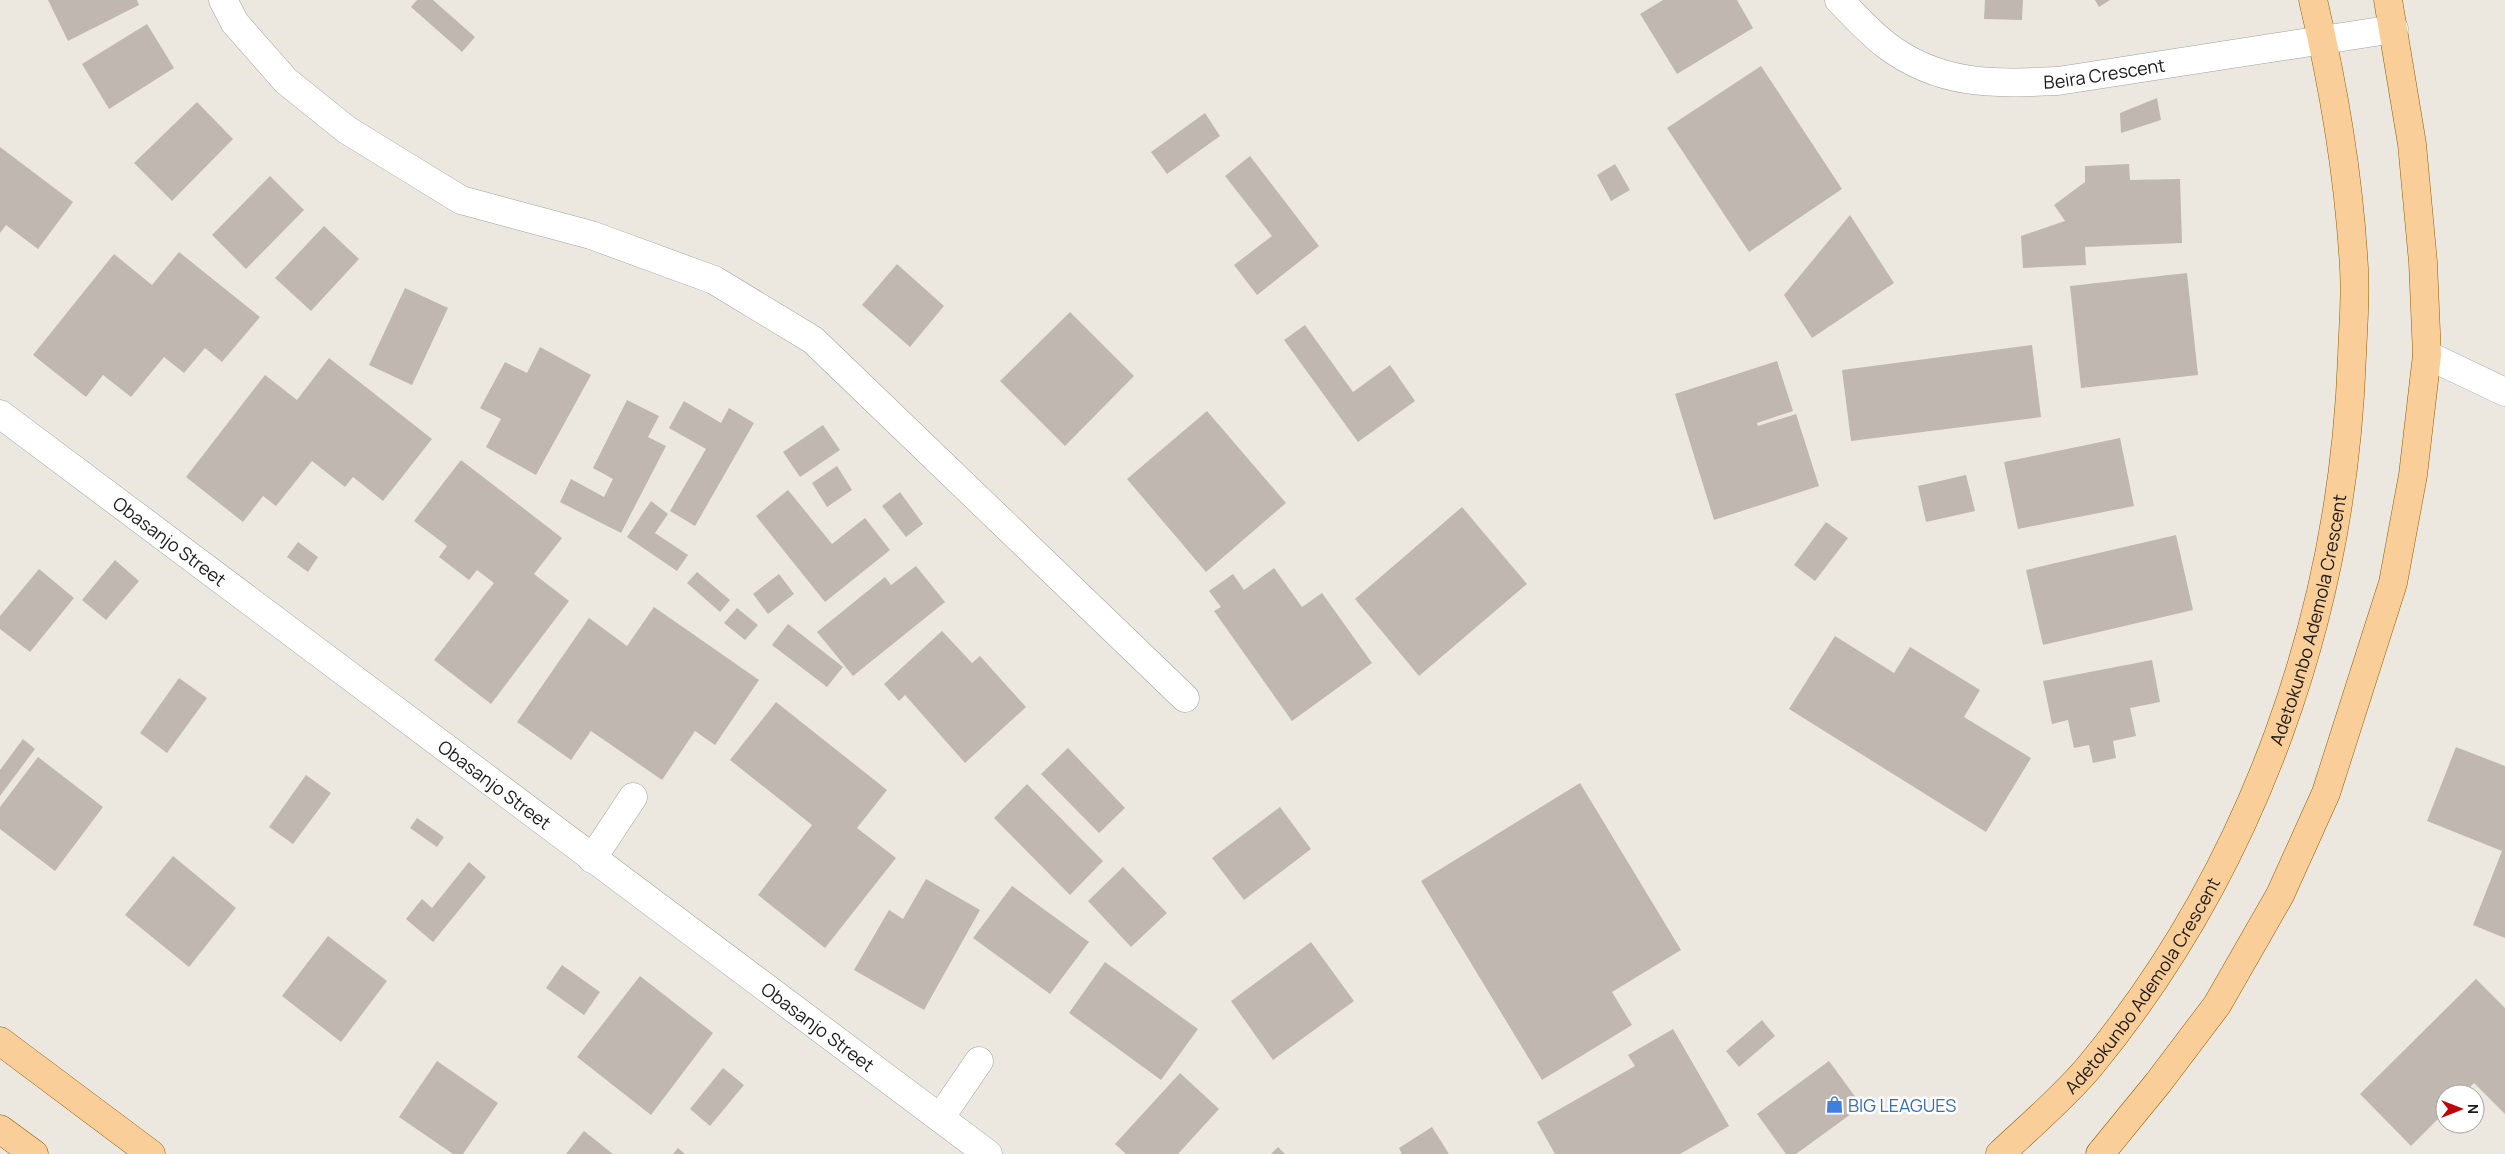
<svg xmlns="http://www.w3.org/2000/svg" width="2505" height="1154" font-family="Manrope,sans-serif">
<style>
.building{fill:#c0b7b0}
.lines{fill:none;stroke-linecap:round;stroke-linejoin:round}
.minor-casing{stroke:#a1a1a1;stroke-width:29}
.major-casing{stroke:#8e5e03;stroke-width:29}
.minor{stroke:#fff;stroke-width:28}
.major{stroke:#f9ce98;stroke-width:28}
.labels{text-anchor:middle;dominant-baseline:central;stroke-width:5;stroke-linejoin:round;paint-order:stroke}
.street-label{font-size:18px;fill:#1a1a1a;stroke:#fff}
.shop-label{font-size:18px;fill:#366cbe;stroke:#fff;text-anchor:start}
</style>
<rect width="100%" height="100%" fill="#ece8e0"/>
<path class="building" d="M 48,0 L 137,0 L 139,5 L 68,41 Z
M 417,0 L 433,0 L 475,37 L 462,52 L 411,7 Z
M 1663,0 L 1737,0 L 1753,28 L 1677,74 L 1640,14 Z
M 1985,0 L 2023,0 L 2022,20 L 1984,19 Z
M 2095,0 L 2110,0 L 2099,7 Z
M 147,24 L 174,68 L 109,109 L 82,64 Z
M 1761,66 L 1842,189 L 1749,252 L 1667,128 Z
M 2157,98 L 2161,120 L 2121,133 L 2120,113 Z
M 197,102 L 233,139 L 172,201 L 134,163 Z
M 1205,113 L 1220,136 L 1167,174 L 1151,152 Z
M 0,147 L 73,202 L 38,249 L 6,225 L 0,233 Z
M 1250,156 L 1319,246 L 1257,295 L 1234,265 L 1272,236 L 1225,176 Z
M 1615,164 L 1630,190 L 1611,201 L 1597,175 Z
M 2129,164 L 2130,180 L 2180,179 L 2182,243 L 2085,247 L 2086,265 L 2023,268 L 2021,236 L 2065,221 L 2054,205 L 2085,182 L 2085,166 Z
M 270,176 L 304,210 L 246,269 L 212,235 Z
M 1850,215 L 1894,283 L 1812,338 L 1784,295 Z
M 324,226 L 359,259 L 311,311 L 275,278 Z
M 179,252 L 260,317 L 222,362 L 205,348 L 184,373 L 164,357 L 131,397 L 103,375 L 86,397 L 33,355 L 114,254 L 152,285 Z
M 897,264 L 944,306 L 910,347 L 862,305 Z
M 2187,273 L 2198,375 L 2081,388 L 2070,286 Z
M 405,288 L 448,308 L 412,385 L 369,365 Z
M 1070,312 L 1134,376 L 1065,446 L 1000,381 Z
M 1305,325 L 1353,392 L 1390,365 L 1415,401 L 1358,442 L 1284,340 Z
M 2032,345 L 2041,417 L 1851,441 L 1842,370 Z
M 540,347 L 591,375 L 536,475 L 486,447 L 501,419 L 480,408 L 505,362 L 527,373 Z
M 329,358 L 432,439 L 383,501 L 353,477 L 345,487 L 312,461 L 276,506 L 263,496 L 243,522 L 186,477 L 265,375 L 297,400 Z
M 1777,361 L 1793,411 L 1757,423 L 1758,426 L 1796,414 L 1819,486 L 1714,520 L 1675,394 Z
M 627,400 L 659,416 L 648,437 L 666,446 L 621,533 L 560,502 L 571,479 L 604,497 L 613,479 L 593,468 Z
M 684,401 L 721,423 L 729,408 L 754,423 L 695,526 L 670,511 L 706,449 L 669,428 Z
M 1207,411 L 1286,503 L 1206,572 L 1127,479 Z
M 823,425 L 840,450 L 800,477 L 783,452 Z
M 2120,438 L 2134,506 L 2018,529 L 2004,462 Z
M 461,460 L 562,538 L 534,574 L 569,601 L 491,704 L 434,660 L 494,583 L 477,570 L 469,580 L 439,557 L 447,546 L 414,521 Z
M 837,466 L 852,490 L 827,507 L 812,483 Z
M 1966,475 L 1975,511 L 1926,522 L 1918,486 Z
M 788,490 L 832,544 L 865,518 L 890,550 L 825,602 L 756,516 Z
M 900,492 L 923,524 L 906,537 L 882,506 Z
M 651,501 L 668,514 L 655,533 L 688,555 L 677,571 L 627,537 Z
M 1462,507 L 1527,584 L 1419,676 L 1355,599 Z
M 1826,522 L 1848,538 L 1815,581 L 1794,565 Z
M 2176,535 L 2193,610 L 2043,645 L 2026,570 Z
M 298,542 L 318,557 L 308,572 L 287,557 Z
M 115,560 L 139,581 L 106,620 L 82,600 Z
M 916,566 L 945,602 L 853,676 L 817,632 L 885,577 L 891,585 Z
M 1274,568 L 1302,607 L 1322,593 L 1372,663 L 1292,721 L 1214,611 L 1221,607 L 1209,591 L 1233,574 L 1244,590 Z
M 39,569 L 74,598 L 30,652 L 0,629 L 0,616 Z
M 697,572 L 730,600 L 720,612 L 687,583 Z
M 779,574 L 794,594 L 768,614 L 753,594 Z
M 654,607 L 759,680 L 715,745 L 695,731 L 662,780 L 591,731 L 571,760 L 517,722 L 589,618 L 627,646 Z
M 737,608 L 758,625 L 745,640 L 724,623 Z
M 788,624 L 843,667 L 827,687 L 772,645 Z
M 942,631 L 972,663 L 980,656 L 1026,707 L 965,763 L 905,695 L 899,701 L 884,684 Z
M 1835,636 L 1894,673 L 1910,647 L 1980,690 L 1964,717 L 2031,758 L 1986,832 L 1789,709 Z
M 2152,660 L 2160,702 L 2130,708 L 2136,736 L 2113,741 L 2116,758 L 2093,763 L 2089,745 L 2074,748 L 2068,720 L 2052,724 L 2043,681 Z
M 179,678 L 207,698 L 167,753 L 140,733 Z
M 776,702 L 887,790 L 857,828 L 896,858 L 825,948 L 758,895 L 812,825 L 730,760 Z
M 23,739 L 35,749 L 0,796 L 0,770 Z
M 2456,747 L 2505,766 L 2505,938 L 2473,925 L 2502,851 L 2427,821 Z
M 1068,748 L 1125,808 L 1099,833 L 1041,774 Z
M 38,757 L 103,807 L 55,871 L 0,829 L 0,807 Z
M 306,775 L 331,793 L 293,844 L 269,827 Z
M 1580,783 L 1681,950 L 1612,992 L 1632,1025 L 1542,1080 L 1421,881 Z
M 1027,784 L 1103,861 L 1070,895 L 994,818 Z
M 1280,807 L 1311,849 L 1244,900 L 1212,858 Z
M 417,818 L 444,837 L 437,847 L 410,828 Z
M 173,856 L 236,908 L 189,967 L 125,915 Z
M 469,862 L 486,877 L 433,942 L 406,919 L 422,899 L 432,908 Z
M 1123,867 L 1167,913 L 1131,947 L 1088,901 Z
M 926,879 L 980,910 L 924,1010 L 854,970 L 889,910 L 903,919 Z
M 1012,886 L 1089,942 L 1050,994 L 973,938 Z
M 328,936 L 387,981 L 341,1042 L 282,996 Z
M 1311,942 L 1354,1001 L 1273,1060 L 1231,1001 Z
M 1105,962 L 1198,1029 L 1161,1080 L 1069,1013 Z
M 562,965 L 600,992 L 584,1015 L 546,988 Z
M 640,976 L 713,1033 L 651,1115 L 577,1057 Z
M 2476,979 L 2505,1008 L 2505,1114 L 2474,1083 L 2463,1094 L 2445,1094 L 2445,1112 L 2411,1146 L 2360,1094 Z
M 1762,1020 L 1775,1036 L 1739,1067 L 1726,1051 Z
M 1673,1029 L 1729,1126 L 1680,1154 L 1555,1154 L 1537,1122 L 1635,1066 L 1628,1055 Z
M 437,1061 L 498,1103 L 463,1154 L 453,1154 L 399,1117 Z
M 1829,1061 L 1862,1106 L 1796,1154 L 1786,1154 L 1757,1114 Z
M 723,1068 L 744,1085 L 710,1126 L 690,1109 Z
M 1180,1073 L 1219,1109 L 1178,1154 L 1126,1154 L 1115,1144 Z
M 1432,1127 L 1449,1154 L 1402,1154 L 1399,1148 Z
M 584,1131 L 613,1154 L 566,1154 Z
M 1278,1147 L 1285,1154 L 1271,1154 Z
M 678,1148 L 685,1154 L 673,1154 Z"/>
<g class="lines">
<defs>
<g id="minor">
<path d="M 223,0 L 235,23 L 286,81 L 347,130 L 461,200 L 591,235 L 714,280 L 813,340 L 1185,698"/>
<path id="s1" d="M 1839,0 C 1854,15 1869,32 1886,45 C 1940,86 1994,84 2058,81 L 2394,29"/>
<path d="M 2427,355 L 2505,392"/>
<path id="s2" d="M 0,414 L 988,1154"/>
<path d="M 592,859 L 633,797"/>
<path d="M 940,1118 L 979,1061"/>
</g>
<g id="major">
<path d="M 0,1041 L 151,1154"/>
<path d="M 0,1129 L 34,1154"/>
<path id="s3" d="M 2000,1154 C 2029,1127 2065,1096 2090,1066 C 2254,867 2343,613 2352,356 C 2353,327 2356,297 2354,268 C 2349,178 2334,88 2313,0"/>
<path d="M 2100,1154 L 2158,1083 L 2217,1005 L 2280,895 L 2326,793 L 2393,583 L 2413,475 L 2427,355 L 2423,262 L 2412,144 L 2388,0"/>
</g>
</defs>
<use href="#minor" class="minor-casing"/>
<use href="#major" class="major-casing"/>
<use href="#minor" class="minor"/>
<use href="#major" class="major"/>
</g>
<defs>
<symbol id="shop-bare" viewBox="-9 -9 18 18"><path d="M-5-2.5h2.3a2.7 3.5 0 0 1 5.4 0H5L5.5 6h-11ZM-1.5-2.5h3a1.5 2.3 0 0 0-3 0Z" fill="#3f7fe0" stroke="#fff" stroke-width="2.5" paint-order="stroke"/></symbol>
</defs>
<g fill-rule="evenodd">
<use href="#shop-bare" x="1822" y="1092" width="25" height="25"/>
</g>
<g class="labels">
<g class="street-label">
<text stroke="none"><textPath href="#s1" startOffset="292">Beira Crescent</textPath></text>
<text stroke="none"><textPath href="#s2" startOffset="212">Obasanjo Street</textPath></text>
<text stroke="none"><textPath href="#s3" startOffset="628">Adetokunbo Ademola Crescent</textPath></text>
<text stroke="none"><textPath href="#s2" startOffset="618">Obasanjo Street</textPath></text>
<text stroke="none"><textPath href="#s3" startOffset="222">Adetokunbo Ademola Crescent</textPath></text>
<text stroke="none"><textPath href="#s2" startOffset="1022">Obasanjo Street</textPath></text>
</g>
<g class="shop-label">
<text x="1848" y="1105">BIG LEAGUES</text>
</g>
</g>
<g transform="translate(2460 1109) rotate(90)"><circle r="24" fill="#ffffff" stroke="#a3a3a3"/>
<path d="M0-4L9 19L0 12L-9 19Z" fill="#c10407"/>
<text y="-8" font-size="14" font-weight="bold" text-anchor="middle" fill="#1a1a1a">N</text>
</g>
</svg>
